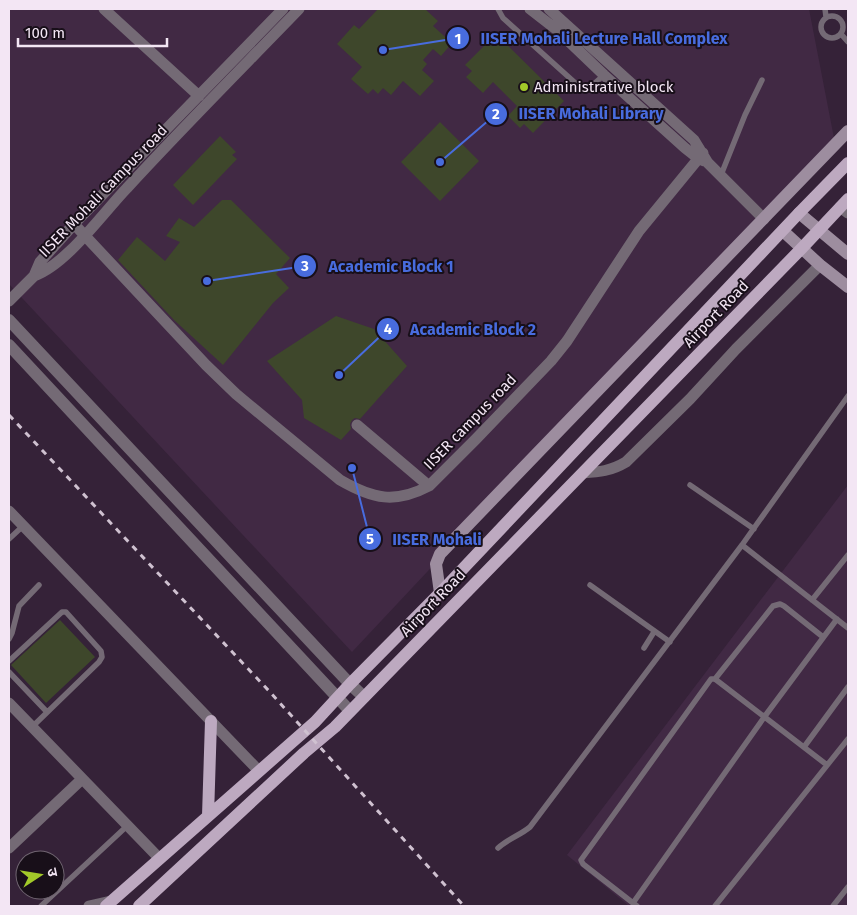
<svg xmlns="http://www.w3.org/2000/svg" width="857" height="915" font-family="'Fira Sans','Noto Sans Devanagari',sans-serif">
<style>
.built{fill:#412944}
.building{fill:#3e472b}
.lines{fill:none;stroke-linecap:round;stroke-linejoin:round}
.service{stroke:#746a75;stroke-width:5.5}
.minor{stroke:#746a75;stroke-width:11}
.tertiary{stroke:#746a75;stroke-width:12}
.secondary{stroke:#9d8d9f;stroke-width:12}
.primary{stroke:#bda9c0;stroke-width:12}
.rail{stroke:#cfc1d0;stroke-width:3;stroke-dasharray:6 6;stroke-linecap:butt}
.poi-dot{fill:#a2c929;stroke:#180f19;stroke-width:2}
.labels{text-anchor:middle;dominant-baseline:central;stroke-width:4;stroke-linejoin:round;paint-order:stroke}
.poi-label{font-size:15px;fill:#f3e6f4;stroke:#180f19;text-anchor:start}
.street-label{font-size:15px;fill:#f3e6f4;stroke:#180f19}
.leader{fill:none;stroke:#486cde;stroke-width:2}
.callout-dot{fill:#486cde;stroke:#180f19;stroke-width:2}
.mark-label{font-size:15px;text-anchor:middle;font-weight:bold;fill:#fff}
.callout-label{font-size:16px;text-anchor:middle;font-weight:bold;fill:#486cde;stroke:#180f19;stroke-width:4;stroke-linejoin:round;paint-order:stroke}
</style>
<rect width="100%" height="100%" fill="#352238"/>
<path class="built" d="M 9,9 L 809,9 L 834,138 L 352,652 L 9,284 Z
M 848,485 L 848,906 L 629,906 L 567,855 Z"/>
<path class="building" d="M 378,9 L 425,9 L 438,21 L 433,26 L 452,43 L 441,56 L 433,49 L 423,60 L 427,64 L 422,70 L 434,81 L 420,96 L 403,81 L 391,95 L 383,88 L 378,94 L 373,89 L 368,94 L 351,79 L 362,67 L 337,44 L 354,25 L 359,29 Z
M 496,34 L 564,101 L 533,133 L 524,124 L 520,128 L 508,116 L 517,106 L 493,82 L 483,93 L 466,77 L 472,71 L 465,65 Z
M 440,122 L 479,161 L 440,201 L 401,162 Z
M 220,136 L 236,152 L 232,155 L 237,159 L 193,205 L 173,185 Z
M 222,200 L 231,200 L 290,258 L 276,274 L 289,288 L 273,303 L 223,365 L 174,320 L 118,260 L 137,237 L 165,261 L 180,242 L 166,236 L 179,218 L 194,227 Z
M 336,316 L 374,329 L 407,366 L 360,419 L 355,418 L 352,420 L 350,424 L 351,429 L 341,440 L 304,418 L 302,400 L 267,361 Z
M 60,620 L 95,657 L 46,703 L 11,665 Z"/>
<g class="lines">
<path class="service" d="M 498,9 L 503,18 L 582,89 L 585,90 L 588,89 L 604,75
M 825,9 L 826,17
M821 27a11 11 0 1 1 22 0a11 11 0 1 1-22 0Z
M 841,34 L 848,42
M 721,175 L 745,115 L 762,80
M 690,485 L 754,529
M 9,539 L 23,526
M 742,545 L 848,628
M 590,585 L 670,642
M 812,600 L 848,555
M 9,639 L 12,633 L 19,606 L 39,585
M 644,648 L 654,632
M 9,661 L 62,612 L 66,612 L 101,651 L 102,657 L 99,662 L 32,727
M 9,672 L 47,712
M 715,679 L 773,606 L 780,604 L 784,606 L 823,637
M 804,747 L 848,687
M 498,848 C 509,838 519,836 530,827 L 742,545 L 848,396
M 633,903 L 583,864 L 581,860 L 711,679 L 715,679 L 827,765
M 41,906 L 127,826
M 637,906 L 633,903 L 765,716 L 837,619
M 715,906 L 848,739
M 833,906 L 848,887"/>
<path class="minor" d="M 104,9 L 199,96
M 530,9 L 557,30 L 604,75 L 685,148 L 699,159 L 704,161
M 549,9 L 694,140 L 708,163 L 764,219
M 840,207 L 848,213
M 74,224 L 206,365 L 236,394 L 340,480 C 373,499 395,504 429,486 L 476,439 L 551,361 L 567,341 L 639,231 L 703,153
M 34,276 C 67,264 102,214 127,188 C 183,127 242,68 299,9
M 9,301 L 34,276 L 40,262 L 74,224 L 283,9
M 357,425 L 429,486
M 583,473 C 599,472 611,471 626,462 L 690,399 L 736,349 L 820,265
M 9,511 L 259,771
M 9,703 L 159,858
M 9,848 L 81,780
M 89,906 L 111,901"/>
<path class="tertiary" d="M 9,320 L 350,684 L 364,697
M 9,345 L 350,711"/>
<path class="secondary" d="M 799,213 L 848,254
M 783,231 L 820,265 L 848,287
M 440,593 L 436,564 L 440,554 L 848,131"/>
<path class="primary" d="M 208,816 L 211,721
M 106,906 L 315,722 L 350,684 L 440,593 L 799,213 L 848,163
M 139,906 L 304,753 L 335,727 L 802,248 L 848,199"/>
<path class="rail" d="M 9,415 L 269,691 L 464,906"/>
</g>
<circle class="poi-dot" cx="524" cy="87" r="5"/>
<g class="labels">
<g class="poi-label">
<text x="534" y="87">Administrative block</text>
</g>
<g class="street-label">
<text transform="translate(103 191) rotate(-46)">IISER Mohali Campus road</text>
<text transform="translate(716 314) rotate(-46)">Airport Road</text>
<text transform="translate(470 422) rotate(-46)">IISER campus road</text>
<text transform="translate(433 603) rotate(-46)">Airport Road</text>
</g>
</g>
<path class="leader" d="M383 50L458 38M440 162L496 114M207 281L305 266M339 375L388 329M352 468L370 539"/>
<g class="callout-dot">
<circle cx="383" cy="50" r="5"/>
<circle cx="440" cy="162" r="5"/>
<circle cx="207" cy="281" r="5"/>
<circle cx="339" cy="375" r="5"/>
<circle cx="352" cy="468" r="5"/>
<circle cx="458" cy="38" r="12"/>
<circle cx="496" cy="114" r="12"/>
<circle cx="305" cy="266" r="12"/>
<circle cx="388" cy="329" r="12"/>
<circle cx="370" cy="539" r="12"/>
</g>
<g class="mark-label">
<text x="458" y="44">1</text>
<text x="496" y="119">2</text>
<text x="305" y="271">3</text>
<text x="388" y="334">4</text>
<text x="370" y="544">5</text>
</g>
<g class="callout-label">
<text x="604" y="44">IISER Mohali Lecture Hall Complex</text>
<text x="591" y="119">IISER Mohali Library</text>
<text x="391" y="272">Academic Block 1</text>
<text x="473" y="335">Academic Block 2</text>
<text x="437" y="545">IISER Mohali</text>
</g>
<rect width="857" height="915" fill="none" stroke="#f3e6f4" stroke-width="20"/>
<g transform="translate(40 875) rotate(78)"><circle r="24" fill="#180f19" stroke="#706571"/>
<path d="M0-4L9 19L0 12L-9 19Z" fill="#a2c929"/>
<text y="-8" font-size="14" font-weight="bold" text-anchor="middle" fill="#f3e6f4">उ</text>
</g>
<path d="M18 38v8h149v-8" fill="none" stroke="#f3e6f4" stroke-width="2.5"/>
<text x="25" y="38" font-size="15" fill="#f3e6f4" stroke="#180f19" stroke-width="4" paint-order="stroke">100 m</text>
</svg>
